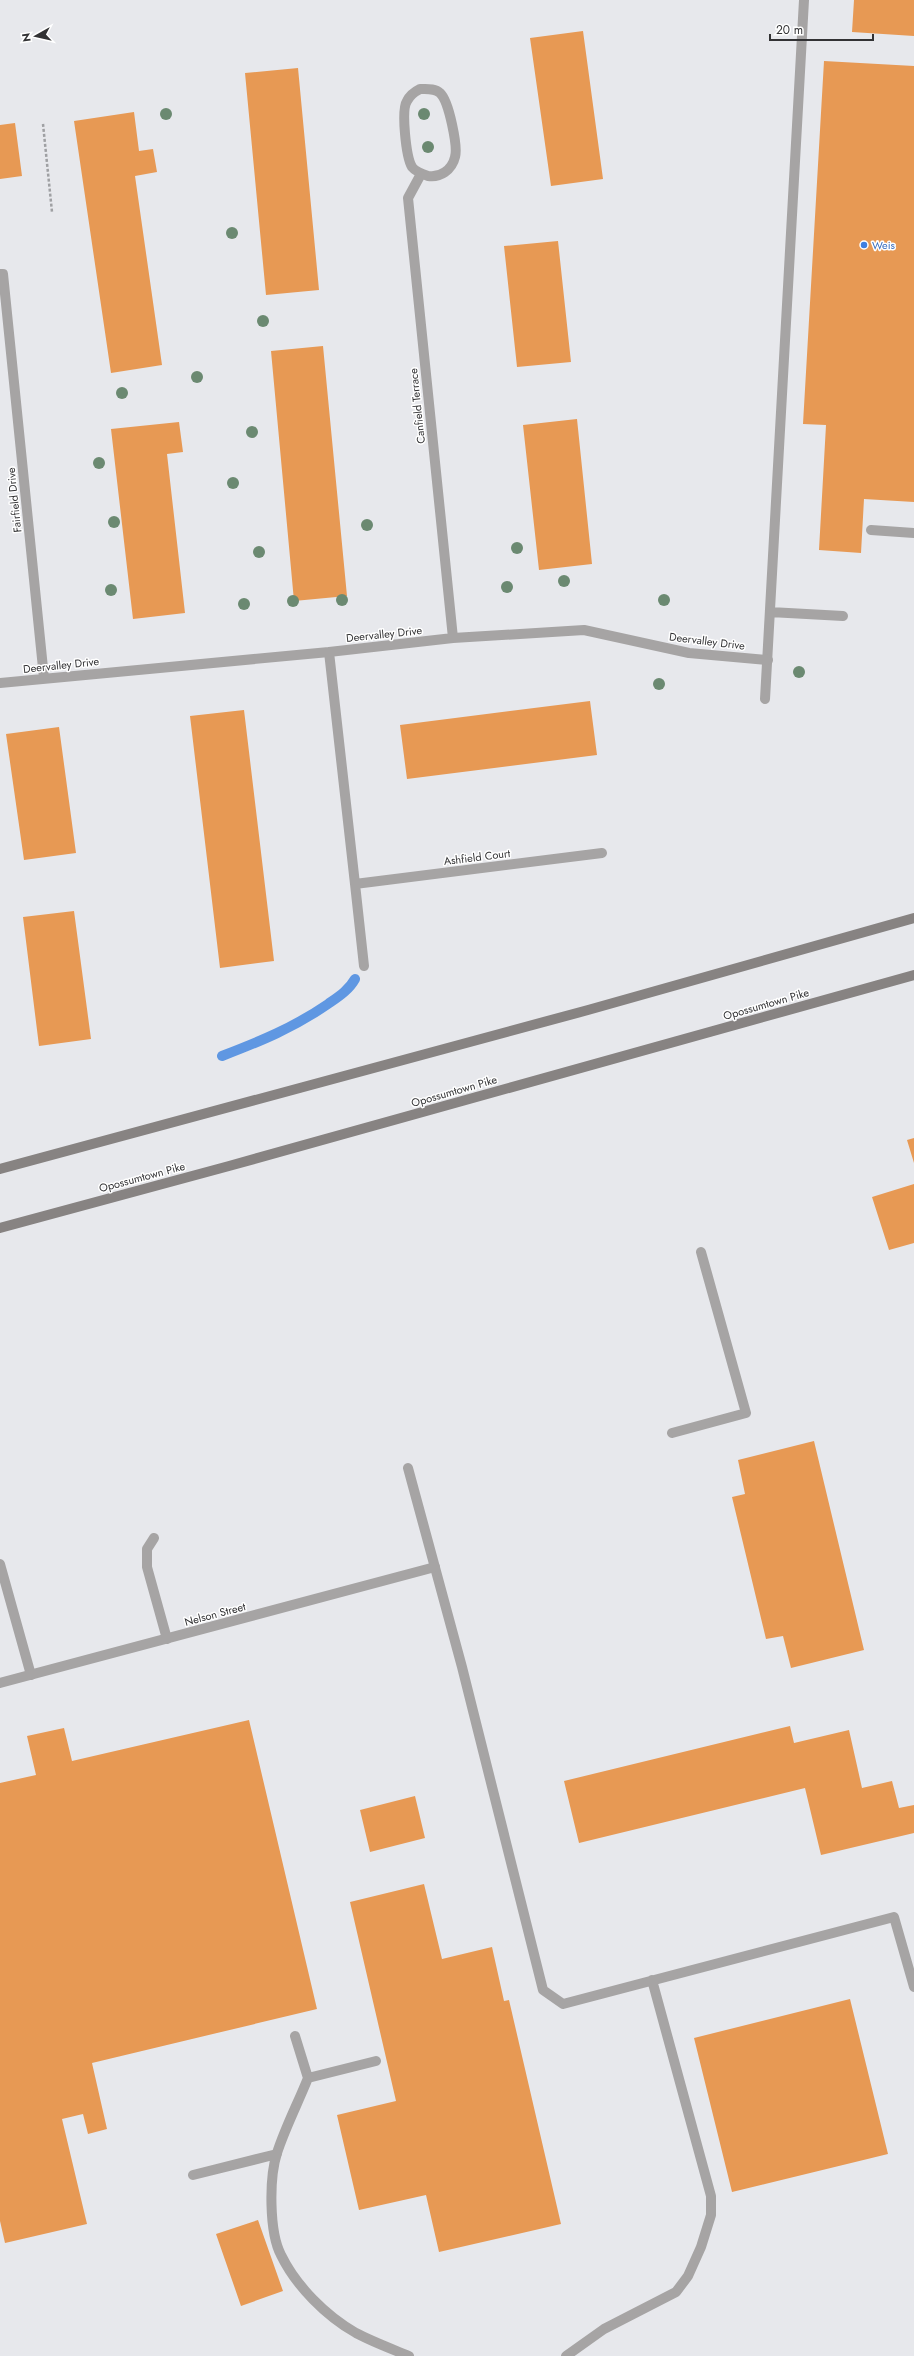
<svg xmlns="http://www.w3.org/2000/svg" width="914" height="2356" font-family="Jost,sans-serif">
<style>
.lines{fill:none;stroke-linecap:round;stroke-linejoin:round}
.stream{stroke:#5f97e2;stroke-width:10}
.building{fill:#e79954}
.path{stroke:#9fa0a3;stroke-width:2.5;stroke-dasharray:3 2;stroke-linecap:butt}
.service{stroke:#a6a4a4;stroke-width:10}
.minor{stroke:#a6a4a4;stroke-width:10}
.secondary{stroke:#878382;stroke-width:10}
.tree{fill:#6b8971}
.shop-dot{fill:#3f7fe0;stroke:#fff;stroke-width:1.5}
.labels{text-anchor:middle;dominant-baseline:central;stroke-width:3;stroke-linejoin:round;paint-order:stroke}
.shop-label{font-size:11px;fill:#366cbe;stroke:#fff;text-anchor:start}
.street-label{font-size:11px;fill:#323234;stroke:#fff}
</style>
<rect width="100%" height="100%" fill="#e7e8ec"/>
<g class="lines">
<path class="stream" d="M 222,1056 C 261,1041 293,1028 328,1004 C 338,997 349,990 355,979"/>
</g>
<path class="building" d="M 854,0 L 914,0 L 914,36 L 852,32 Z
M 583,31 L 603,179 L 551,186 L 530,38 Z
M 824,61 L 914,66 L 914,502 L 864,499 L 861,553 L 819,550 L 826,425 L 803,424 Z
M 298,68 L 319,290 L 266,295 L 245,73 Z
M 134,112 L 139,151 L 153,149 L 157,172 L 135,176 L 162,365 L 111,373 L 74,121 Z
M 15,123 L 22,176 L 0,179 L 0,125 Z
M 558,241 L 571,362 L 517,367 L 504,246 Z
M 323,346 L 347,596 L 294,601 L 271,351 Z
M 577,419 L 592,564 L 539,570 L 523,425 Z
M 179,422 L 183,452 L 167,454 L 185,613 L 133,619 L 111,429 Z
M 590,701 L 597,755 L 407,779 L 400,725 Z
M 244,710 L 274,961 L 220,968 L 190,716 Z
M 59,727 L 76,853 L 24,860 L 6,734 Z
M 74,911 L 91,1039 L 39,1046 L 23,917 Z
M 914,1138 L 914,1163 L 907,1140 Z
M 914,1184 L 914,1243 L 889,1250 L 872,1197 Z
M 814,1441 L 864,1650 L 791,1668 L 783,1636 L 766,1639 L 732,1497 L 745,1494 L 738,1460 Z
M 249,1720 L 317,2009 L 92,2063 L 107,2129 L 88,2134 L 83,2114 L 62,2119 L 87,2224 L 5,2243 L 0,2221 L 0,1783 L 36,1775 L 27,1736 L 64,1728 L 72,1761 Z
M 790,1726 L 794,1743 L 849,1730 L 862,1788 L 892,1781 L 899,1808 L 914,1805 L 914,1833 L 821,1855 L 805,1788 L 579,1843 L 564,1781 Z
M 415,1796 L 425,1838 L 370,1852 L 360,1810 Z
M 424,1884 L 442,1959 L 492,1947 L 504,2001 L 509,2000 L 561,2224 L 439,2252 L 426,2195 L 359,2210 L 337,2115 L 396,2101 L 350,1902 Z
M 850,1999 L 888,2154 L 732,2192 L 694,2038 Z
M 258,2220 L 283,2291 L 241,2306 L 216,2234 Z"/>
<g class="lines">
<path class="path" d="M 43,124 L 52,212"/>
<path class="service" d="M 871,530 L 914,533
M 770,612 L 843,616
M 765,699 L 804,0
M 672,1433 L 746,1413 L 701,1252
M 408,1468 L 462,1667 L 543,1990 L 563,2004 L 894,1917 L 914,1987
M 154,1538 L 147,1549 L 147,1567 L 167,1639
M 0,1564 L 31,1675
M 295,2036 L 308,2078
M 376,2061 L 308,2078 C 298,2103 285,2128 277,2153 C 269,2178 269,2232 281,2255 C 296,2286 326,2316 356,2333 C 373,2342 392,2349 409,2356
M 193,2175 L 277,2154
M 566,2356 L 604,2329 L 676,2292 L 688,2276 L 701,2247 L 711,2215 L 711,2196 L 652,1980"/>
<path class="minor" d="M 420,89 C 427,89 435,88 440,93 C 449,101 458,147 455,157 C 452,170 440,178 428,176 C 422,174 416,172 412,167 C 406,157 401,110 407,101 C 410,95 414,92 420,89 Z
M 421,174 L 408,198 L 453,638
M 0,274 L 3,274 L 44,678
M 329,652 L 355,884 L 602,853
M 0,683 L 329,652 L 453,638 L 584,630 L 689,653 L 768,660
M 355,884 L 364,966
M 0,1683 L 435,1567"/>
<path class="secondary" d="M 0,1169 L 588,1010 L 914,918
M 0,1228 L 229,1166 L 914,975"/>
</g>
<g class="tree">
<circle cx="166" cy="114" r="6"/>
<circle cx="424" cy="114" r="6"/>
<circle cx="428" cy="147" r="6"/>
<circle cx="232" cy="233" r="6"/>
<circle cx="263" cy="321" r="6"/>
<circle cx="197" cy="377" r="6"/>
<circle cx="122" cy="393" r="6"/>
<circle cx="252" cy="432" r="6"/>
<circle cx="99" cy="463" r="6"/>
<circle cx="233" cy="483" r="6"/>
<circle cx="114" cy="522" r="6"/>
<circle cx="367" cy="525" r="6"/>
<circle cx="517" cy="548" r="6"/>
<circle cx="259" cy="552" r="6"/>
<circle cx="564" cy="581" r="6"/>
<circle cx="507" cy="587" r="6"/>
<circle cx="111" cy="590" r="6"/>
<circle cx="342" cy="600" r="6"/>
<circle cx="664" cy="600" r="6"/>
<circle cx="293" cy="601" r="6"/>
<circle cx="244" cy="604" r="6"/>
<circle cx="799" cy="672" r="6"/>
<circle cx="659" cy="684" r="6"/>
</g>
<circle class="shop-dot" cx="864" cy="245" r="4"/>
<g class="labels">
<g class="shop-label">
<text x="872" y="245">Weis</text>
</g>
<g class="street-label">
<text transform="translate(417 406) rotate(-96)">Canfield Terrace</text>
<text transform="translate(14 500) rotate(-96)">Fairfield Drive</text>
<text transform="translate(384 634) rotate(-6)">Deervalley Drive</text>
<text transform="translate(707 641) rotate(7)">Deervalley Drive</text>
<text transform="translate(61 665) rotate(-6)">Deervalley Drive</text>
<text transform="translate(477 857) rotate(-7)">Ashfield Court</text>
<text transform="translate(766 1004) rotate(-16)">Opossumtown Pike</text>
<text transform="translate(454 1091) rotate(-16)">Opossumtown Pike</text>
<text transform="translate(142 1177) rotate(-15)">Opossumtown Pike</text>
<text transform="translate(215 1614) rotate(-15)">Nelson Street</text>
</g>
</g>
<g transform="translate(36 36) rotate(262)" stroke="#ffffff" stroke-width="3" paint-order="stroke">
<path d="M0-3L7 15L0 10L-7 15Z" fill="#323234"/>
<text y="-6" font-size="11" font-weight="bold" text-anchor="middle" fill="#323234">N</text>
</g>
<path d="M770 34v6h103v-6" fill="none" stroke="#323234" stroke-width="2"/>
<text x="776" y="34" font-size="12" fill="#323234" stroke="#ffffff" stroke-width="3" paint-order="stroke">20 m</text>
</svg>
